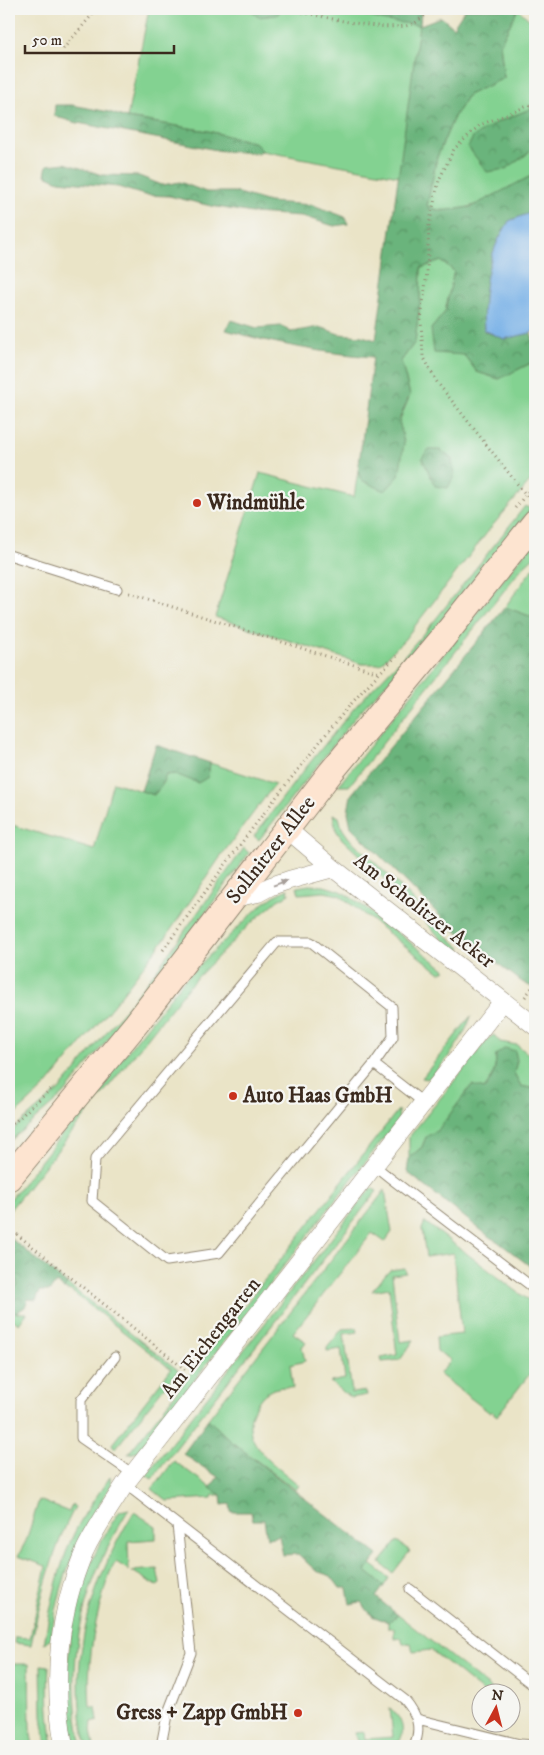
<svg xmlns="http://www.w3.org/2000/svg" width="544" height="1755" font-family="'IM FELL DW Pica',serif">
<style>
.grass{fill:#83d291;stroke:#5f7e58}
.forest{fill:url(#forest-crowns);stroke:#526f4c}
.water{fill:#77b0e7;stroke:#596d82}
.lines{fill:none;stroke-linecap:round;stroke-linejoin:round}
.lane-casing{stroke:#928772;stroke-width:11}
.street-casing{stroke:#928772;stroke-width:19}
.secondary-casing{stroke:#928772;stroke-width:27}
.path{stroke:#928772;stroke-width:3;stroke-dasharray:1 4;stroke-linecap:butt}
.lane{stroke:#fff;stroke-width:9}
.street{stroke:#fff;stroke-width:18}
.secondary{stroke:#fde4d0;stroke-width:25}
.oneway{fill:#a79f9a}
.poi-dot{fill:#c8321e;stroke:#f6f6f2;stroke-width:2}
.labels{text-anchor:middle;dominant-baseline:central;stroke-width:4.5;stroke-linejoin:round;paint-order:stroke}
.poi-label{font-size:21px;font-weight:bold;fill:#3b2a1e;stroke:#f6f6f2;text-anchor:start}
.street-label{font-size:21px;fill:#3b2a1e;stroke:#f6f6f2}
</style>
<defs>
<pattern id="forest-crowns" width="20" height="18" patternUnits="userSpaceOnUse" patternTransform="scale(1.25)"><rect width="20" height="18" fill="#6ab47b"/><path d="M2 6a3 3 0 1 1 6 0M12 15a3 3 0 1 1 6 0" fill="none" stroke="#589364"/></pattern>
</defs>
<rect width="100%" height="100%" fill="#f6f6f2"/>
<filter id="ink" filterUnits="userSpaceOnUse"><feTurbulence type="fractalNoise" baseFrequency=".02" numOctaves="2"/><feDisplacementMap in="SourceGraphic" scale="10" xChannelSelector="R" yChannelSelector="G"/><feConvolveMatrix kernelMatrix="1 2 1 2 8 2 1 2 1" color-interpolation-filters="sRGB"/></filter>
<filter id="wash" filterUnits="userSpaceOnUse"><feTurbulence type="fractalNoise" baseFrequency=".0096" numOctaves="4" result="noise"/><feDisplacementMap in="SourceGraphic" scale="20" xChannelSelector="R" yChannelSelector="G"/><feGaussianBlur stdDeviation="1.12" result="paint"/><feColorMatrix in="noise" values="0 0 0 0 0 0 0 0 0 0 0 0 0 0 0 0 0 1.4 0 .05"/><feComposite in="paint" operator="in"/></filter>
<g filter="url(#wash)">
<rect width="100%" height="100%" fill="#eae4c7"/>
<path class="grass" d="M 149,9 L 425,9 L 421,13 L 399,176 L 262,151 L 256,143 L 208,131 L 127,118 Z
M 518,9 L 535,25 L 535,107 L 496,123 L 527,154 L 535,144 L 535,175 L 531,176 C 500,192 463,220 427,207 L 437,157 L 454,117 L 468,95 L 504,78 L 500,44 Z
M 441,261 L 454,271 L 445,312 L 431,329 L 464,355 L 477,372 L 499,379 L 535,361 L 535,476 L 493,525 L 404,640 L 380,664 L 362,664 L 215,617 L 260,473 L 354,497 L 358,471 L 361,480 L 404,443 L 399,422 L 410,395 L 401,361 L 415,342 L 420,301 L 421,268 Z
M 525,506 L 531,509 L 409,660 L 361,710 L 259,840 L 254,836 L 296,780 L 355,707 L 402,658 L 435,620 Z
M 535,540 L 535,556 L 522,568 L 349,786 L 338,786 Z
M 535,567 L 535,618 L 505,607 L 528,575 Z
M 210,763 L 275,784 L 221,856 L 166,937 L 115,1003 L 46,1086 L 9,1120 L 9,824 L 94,850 L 113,782 L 154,795 L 162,785 L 166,775 L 175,774 L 208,777 Z
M 333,814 L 339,817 L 342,828 L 349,838 L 404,890 L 447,936 L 461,948 L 457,953 L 444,942 L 401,895 L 342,839 L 336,830 Z
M 244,848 L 249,853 L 163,971 L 64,1094 L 9,1142 L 9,1133 L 58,1091 L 72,1075 L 158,968 Z
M 309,885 L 324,886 L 341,891 L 359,903 L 446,970 L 440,973 L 339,895 L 324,892 L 299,894 L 297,887 Z
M 288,889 L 289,894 L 278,900 L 250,924 L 190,985 L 9,1211 L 9,1201 L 184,980 L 260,906 L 274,896 Z
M 471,1016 C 465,1037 445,1064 428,1079 L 422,1078 Z
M 494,1035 L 500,1042 L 517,1045 L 535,1059 L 535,1089 L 521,1086 L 514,1073 L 517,1060 L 496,1055 C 496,1069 493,1078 484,1089 L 472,1085 L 438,1130 L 426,1137 L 422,1147 L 409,1158 L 409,1137 L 489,1038 Z
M 398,1110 L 399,1119 L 138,1452 L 128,1454 Z
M 371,1188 L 377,1191 L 152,1479 L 146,1475 Z
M 385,1190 L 392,1232 L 385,1242 L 372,1233 L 293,1333 L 306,1342 L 302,1347 L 305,1361 L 290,1365 L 293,1388 C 282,1385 268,1389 261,1398 C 230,1437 271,1462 299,1485 L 296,1490 L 233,1443 L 208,1419 Z
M 425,1222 L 535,1305 L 535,1367 L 497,1416 L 491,1411 L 490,1413 L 439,1374 L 451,1360 L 437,1351 L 436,1337 L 462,1334 L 453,1253 L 426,1257 L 422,1229 Z
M 405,1268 L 406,1273 L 392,1275 L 400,1342 L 414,1340 L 400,1360 L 382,1362 L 381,1358 L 397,1355 L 389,1288 L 372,1291 L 390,1270 Z
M 9,1273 C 23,1282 16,1287 15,1299 C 15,1304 16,1308 16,1313 L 27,1313 L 19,1324 L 9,1317 Z
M 67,1284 L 178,1370 L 115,1449 L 112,1444 L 171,1369 L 71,1291 L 64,1289 Z
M 357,1328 L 358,1332 L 344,1334 L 352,1393 L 366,1391 L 367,1395 L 351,1398 L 330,1382 L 345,1379 L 341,1349 L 327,1351 L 327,1348 L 342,1329 Z
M 174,1461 L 221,1495 L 213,1495 L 212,1498 L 167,1501 L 152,1489 Z
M 110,1477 L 111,1486 C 79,1533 58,1583 51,1639 L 44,1644 C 50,1608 57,1573 71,1540 C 81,1517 96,1497 110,1477 Z
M 39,1500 L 69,1512 L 72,1504 L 75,1507 C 52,1550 41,1597 31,1645 L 14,1643 L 15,1637 L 30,1638 L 46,1566 L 18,1556 L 26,1541 Z
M 129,1509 C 83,1582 63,1661 82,1746 L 74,1746 C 57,1667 73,1577 120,1511 Z
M 134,1512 L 156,1526 L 156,1539 L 128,1541 L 129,1570 L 116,1562 C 109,1571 106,1584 103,1595 C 92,1632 87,1669 90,1707 L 96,1707 L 98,1720 L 92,1722 L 91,1730 L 94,1746 L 87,1746 C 65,1665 91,1581 134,1512 Z
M 397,1541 L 410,1551 L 393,1573 L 380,1563 Z
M 371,1564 L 389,1578 L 384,1586 L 365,1571 Z
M 157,1569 L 160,1584 L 157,1586 L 132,1571 Z
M 398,1615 L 493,1690 L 493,1692 L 483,1692 L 431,1650 L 413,1652 L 411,1643 L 403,1644 L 401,1638 L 394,1639 L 394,1628 L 388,1628 L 388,1622 Z
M 9,1664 L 29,1664 L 30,1728 L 33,1746 L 9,1746 Z
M 41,1665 L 49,1666 C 47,1694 49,1719 53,1746 L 46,1746 L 42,1716 Z
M 390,1708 C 402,1718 408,1733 396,1746 L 362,1746 C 358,1743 355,1739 355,1733 L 364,1732 L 365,1739 L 393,1737 Z"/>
<path class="forest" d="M 249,9 L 282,9 L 277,15 L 258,17 Z
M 338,9 L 421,9 L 420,25 L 441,17 L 453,27 L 465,9 L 518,9 L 500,44 L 504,78 L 468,95 L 454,117 L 437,157 L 427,206 L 440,211 L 471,207 L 531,176 L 535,175 L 535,211 L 509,221 C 505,229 499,237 496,245 C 485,272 482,302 484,331 L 504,339 L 531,333 L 535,347 L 535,361 L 499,379 L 477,372 L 464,355 L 434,353 L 431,329 L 445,312 L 454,271 L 441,261 L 421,268 L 420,301 L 415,342 L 401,361 L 410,395 L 399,420 L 404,443 L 399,476 L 385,491 L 361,480 L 358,471 L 373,357 C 323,353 274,344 226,330 L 231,320 L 257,328 L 281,326 L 291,332 L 319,327 L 339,334 L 362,336 L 376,340 L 419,25 L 386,21 Z
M 55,105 L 72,105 L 109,112 L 127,118 L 208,131 L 256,143 L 262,151 L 259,153 L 222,151 L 73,122 L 54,116 Z
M 535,107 L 535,144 L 527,154 L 506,169 L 487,172 L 468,147 L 473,137 L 496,123 Z
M 65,163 L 102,175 L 139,176 L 162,185 L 180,182 L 206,192 L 235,192 L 269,202 L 313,205 L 345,217 L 348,224 L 334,226 L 301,216 L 252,213 L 211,206 L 169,196 L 144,195 L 118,187 L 59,181 L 45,175 L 47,165 Z
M 428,450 L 440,450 L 452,459 L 454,476 L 448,488 L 435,486 L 422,458 Z
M 505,607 L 535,618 L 535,989 L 522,982 L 452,928 L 351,827 L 348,812 L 351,795 Z
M 156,745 L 210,763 L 208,777 L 198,783 L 175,774 L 166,775 L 162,785 L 154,795 L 141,791 Z
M 505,1048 L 515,1051 L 517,1060 L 514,1073 L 521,1086 L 535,1089 L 535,1270 L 497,1241 L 491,1238 L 407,1172 L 409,1158 L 422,1147 L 426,1137 L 438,1130 L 472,1085 L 484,1089 C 493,1079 496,1069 496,1055 Z
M 9,1237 L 67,1284 L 64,1289 L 56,1283 L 50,1291 L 40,1291 L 36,1300 L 28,1299 L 25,1307 L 16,1313 L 9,1307 L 15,1298 L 10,1290 L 18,1285 L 15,1277 L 9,1273 Z
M 208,1419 L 233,1443 L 378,1555 L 366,1571 L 384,1586 L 376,1597 L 398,1615 L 388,1622 L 372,1616 L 361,1602 L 350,1604 L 347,1588 L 340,1588 L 331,1576 L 316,1571 L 298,1554 L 283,1555 L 279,1536 L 267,1538 L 264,1520 L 253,1520 L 251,1512 L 231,1512 L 230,1504 L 222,1505 L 221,1495 L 210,1488 L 218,1477 L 183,1454 Z"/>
<path class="water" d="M 535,211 L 535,330 L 531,333 L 504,339 L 484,330 C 482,302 485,272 496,245 C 499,237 505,229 509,221 Z"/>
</g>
<g filter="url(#ink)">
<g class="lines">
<defs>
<path id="lane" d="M 9,555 L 117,589
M 277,942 L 311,942 L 392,1007 L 393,1037 L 374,1064 L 219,1253 L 167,1261 L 92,1201 L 95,1159 Z
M 374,1064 L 424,1103
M 375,1166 L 390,1178 L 535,1289
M 115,1357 L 81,1400 L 81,1438 L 133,1474
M 125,1484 L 405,1700 C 417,1714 422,1728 414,1746
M 410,1589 L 534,1686 L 535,1684
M 417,1719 L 520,1744 L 535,1745
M 161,1746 L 167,1715 L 191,1653 L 177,1525"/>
<path id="street" d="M 287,829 L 333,868 L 535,1026
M 234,898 L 258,893 L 271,886 L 289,880 L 333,868
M 64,1746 C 52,1680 58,1612 85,1550 C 96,1527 111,1506 125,1484 L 503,1001"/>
<path id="secondary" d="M 9,1178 L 136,1024 L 331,772 L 442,639 L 535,522"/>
</defs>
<use href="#lane" class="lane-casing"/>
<use href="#street" class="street-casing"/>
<use href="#secondary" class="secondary-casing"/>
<path class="path" d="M 288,9 C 317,15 387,34 413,24 C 419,21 426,14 431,9
M 63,49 L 97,9
M 530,500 L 437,382 L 423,356 L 421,320 L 427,272 L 429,225 L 439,180 L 454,149 L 480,125 L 535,103
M 515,508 L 535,483
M 129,593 L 379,673
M 163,950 C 208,888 252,827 300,767 C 330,729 361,689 397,656
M 525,997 L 535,984
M 9,1127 L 51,1089
M 9,1228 L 187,1371"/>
<use href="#lane" class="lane"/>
<use href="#street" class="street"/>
<use href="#secondary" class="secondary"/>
</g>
<defs><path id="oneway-solid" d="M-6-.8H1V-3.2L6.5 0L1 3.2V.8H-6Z" transform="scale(1.25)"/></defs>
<use class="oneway" href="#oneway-solid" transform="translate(280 883) rotate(-20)"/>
</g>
<g class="poi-dot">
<circle cx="197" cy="503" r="5"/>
<circle cx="233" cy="1096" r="5"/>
<circle cx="298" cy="1713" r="5"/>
</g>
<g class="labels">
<g class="poi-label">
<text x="207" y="503">Windmühle</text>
<text x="243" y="1096">Auto Haas GmbH</text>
<text x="288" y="1713" text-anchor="end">Gress + Zapp GmbH</text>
</g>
<g class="street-label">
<text transform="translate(271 850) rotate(-52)">Sollnitzer Allee</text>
<text transform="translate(424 911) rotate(38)">Am Scholitzer Acker</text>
<text transform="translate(211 1338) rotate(-52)">Am Eichengarten</text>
</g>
</g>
<rect width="544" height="1755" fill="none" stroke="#f6f6f2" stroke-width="30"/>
<g transform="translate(496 1708) rotate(7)"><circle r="24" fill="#f6f6f2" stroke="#aba49d"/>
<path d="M0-4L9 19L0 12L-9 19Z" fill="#c8321e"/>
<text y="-8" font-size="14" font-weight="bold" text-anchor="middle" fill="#3b2a1e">N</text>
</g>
<path d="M25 45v8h149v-8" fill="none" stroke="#3b2a1e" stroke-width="2.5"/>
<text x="32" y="45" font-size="15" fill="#3b2a1e" stroke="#f6f6f2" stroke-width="4" paint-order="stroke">50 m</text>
</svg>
